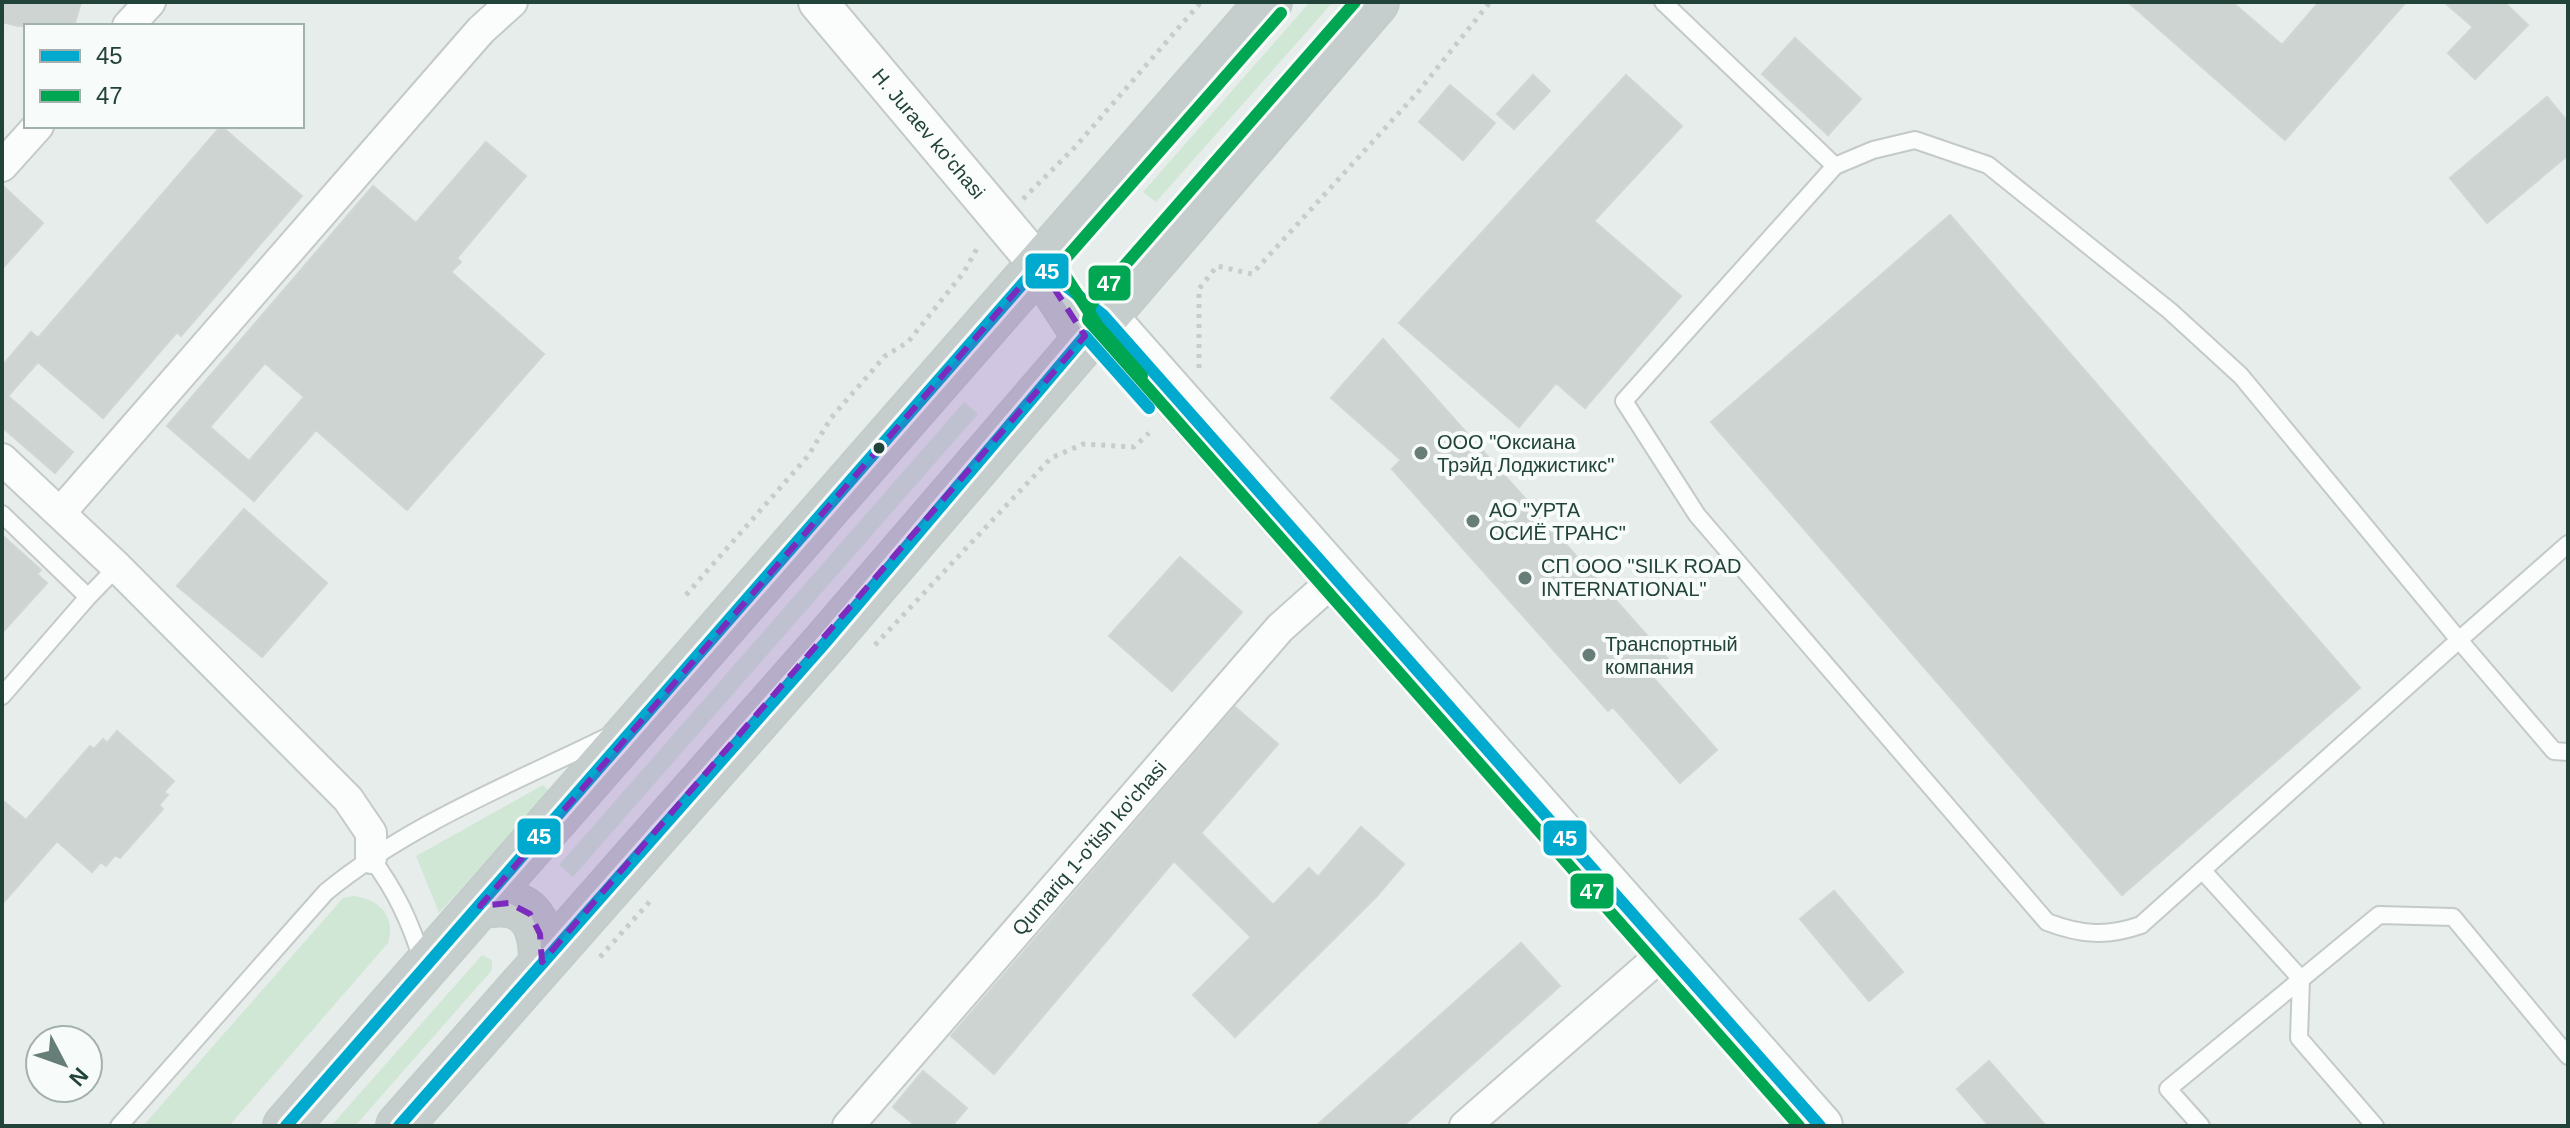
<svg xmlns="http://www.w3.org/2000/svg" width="2570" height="1128" font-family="Arial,sans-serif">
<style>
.green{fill:#d0e7d6}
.building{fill:#ced4d2;stroke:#d0d6d3;stroke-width:2;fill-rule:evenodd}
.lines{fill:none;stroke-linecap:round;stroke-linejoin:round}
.service-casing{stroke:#c4cac7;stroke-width:20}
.minor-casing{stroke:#c4cac7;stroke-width:34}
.tertiary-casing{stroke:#c4cac7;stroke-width:42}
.secondary-casing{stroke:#c3cbc8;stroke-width:48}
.trunk-casing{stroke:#c2ccc9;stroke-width:48}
.path{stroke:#c6cecc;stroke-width:5;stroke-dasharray:4 6;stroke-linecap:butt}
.service{stroke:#fbfcfc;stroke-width:16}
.minor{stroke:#fbfcfc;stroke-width:30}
.tertiary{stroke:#fbfcfc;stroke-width:38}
.secondary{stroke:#fbfcfc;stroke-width:44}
.trunk{stroke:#c5cecc;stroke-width:44}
.bus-1-casing{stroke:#f7fbf9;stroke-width:18}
.bus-2-casing{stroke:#f7fbf9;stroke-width:18}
.bus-1{stroke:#00a9ce;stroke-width:12}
.bus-2{stroke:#00a651;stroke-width:12}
.marked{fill:#7b2cbf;fill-opacity:0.2;stroke:#7b2cbf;stroke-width:6;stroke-dasharray:16 10;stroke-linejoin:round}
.bus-dot{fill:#22433a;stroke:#f7fbf9;stroke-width:3}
.poi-dot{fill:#677e78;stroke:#f7fbf9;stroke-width:3}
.labels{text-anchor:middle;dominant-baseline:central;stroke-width:8;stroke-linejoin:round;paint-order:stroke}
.street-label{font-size:20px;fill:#22433a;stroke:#f7fbf9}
.poi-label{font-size:20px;fill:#22433a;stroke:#f7fbf9;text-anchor:start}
.line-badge{stroke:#f7fbf9;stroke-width:3}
.badge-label{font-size:22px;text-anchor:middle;font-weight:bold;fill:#fff}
</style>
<rect width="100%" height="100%" fill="#e7edea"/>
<path class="green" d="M 1310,2 L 1333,2 L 1156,202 L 1143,192 Z
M 964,402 L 978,414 L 573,877 L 559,865 Z
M 543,785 L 549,791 L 439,913 L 416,856 Z
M 354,896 C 380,900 396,916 388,943 L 229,1126 L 143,1126 L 343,898 Z
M 482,955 L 492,960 L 492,970 L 355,1126 L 331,1126 Z"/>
<path class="building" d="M 2,2 L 81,2 L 74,26 L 18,26 L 2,22 Z
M 2128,2 L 2232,2 L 2282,45 L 2319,2 L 2406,2 L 2285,140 Z
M 2444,2 L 2504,2 L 2528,25 L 2475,79 L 2448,53 L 2473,27 Z
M 1795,38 L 1861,99 L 1828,135 L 1762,74 Z
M 1533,75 L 1550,91 L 1514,129 L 1497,114 Z
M 1626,75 L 1682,126 L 1594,221 L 1681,296 L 1585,408 L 1556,383 L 1519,427 L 1399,323 Z
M 1450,85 L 1495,123 L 1463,160 L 1419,122 Z
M 2547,97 L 2568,122 L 2568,155 L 2487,223 L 2450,178 Z
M 221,126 L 302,196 L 181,336 L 177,332 L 103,418 L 38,362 L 8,396 L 73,452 L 55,473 L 2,427 L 2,366 L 31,332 L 38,338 Z
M 486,142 L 526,176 L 457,258 L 461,262 L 451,272 L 544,354 L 407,510 L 316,430 L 254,501 L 167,426 L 373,186 L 416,223 ZM 265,363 L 304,397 L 249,461 L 210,427 Z
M 2,185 L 43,223 L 2,269 Z
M 1950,215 L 2360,688 L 2122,895 L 1711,422 Z
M 1383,339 L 1668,659 L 1650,674 L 1717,750 L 1680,783 L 1613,707 L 1608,711 L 1392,469 L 1401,460 L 1331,398 Z
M 244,509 L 327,583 L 262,657 L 177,586 Z
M 2,535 L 41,570 L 37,574 L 47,583 L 2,633 Z
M 1180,557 L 1242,612 L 1172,691 L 1109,636 Z
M 1235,707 L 1278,744 L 1201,833 L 1273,905 L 1309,868 L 1318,877 L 1361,827 L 1404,864 L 1377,896 L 1235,1037 L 1193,995 L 1251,937 L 1174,861 L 994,1074 L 951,1036 Z
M 117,731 L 174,781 L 164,792 L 168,795 L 159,805 L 163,809 L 120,858 L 115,855 L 106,866 L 101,862 L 92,872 L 57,841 L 2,904 L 2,800 L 26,820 L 90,746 L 94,749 L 103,739 L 107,743 Z
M 1834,891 L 1903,972 L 1869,1001 L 1800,919 Z
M 1521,943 L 1560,986 L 1466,1070 L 1403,1126 L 1316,1126 Z
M 1989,1061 L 2046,1126 L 1989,1126 L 1957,1089 Z
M 923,1071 L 967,1108 L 952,1126 L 916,1126 L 893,1107 Z"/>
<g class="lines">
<defs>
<path id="service" d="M 1663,2 L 1835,166
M 1915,140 L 1988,165 L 2170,311 L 2241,376 L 2459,640 L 2141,925 C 2107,937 2081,935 2047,922 L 1697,515 L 1624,401 L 1835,166 L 1873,150 Z
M 2,514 L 88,597 L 117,567
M 2568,544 L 2459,640 L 2554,751 L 2568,752
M 2,696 L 88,597
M 371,858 C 396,891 411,923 423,963
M 2202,870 L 2301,979 L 2299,1038 L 2375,1126
M 119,1126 L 326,892 C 409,824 511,784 607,737
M 2201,1126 L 2168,1089 L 2379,915 L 2453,917 L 2568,1056"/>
<g id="minor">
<path d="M 128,26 L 150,2"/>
<path d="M 2,166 L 38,126"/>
<path d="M 2,459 L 117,567 L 348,799 L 371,833 L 371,858"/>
<path d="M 60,513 L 481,30 L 512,2"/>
<path id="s1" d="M 848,1126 L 1280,628 L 1336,578"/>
<path d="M 1465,1126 L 1666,951"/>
</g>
<g id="tertiary">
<path id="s2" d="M 818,2 L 1039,265"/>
</g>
<path id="secondary" d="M 1103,315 L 1820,1126"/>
<path id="trunk" d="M 1039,265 L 1085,336
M 480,906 C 526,896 542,918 542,962
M 286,1126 L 1269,2
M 399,1126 L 825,643 L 1376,2"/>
</defs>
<use href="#service" class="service-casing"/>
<use href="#minor" class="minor-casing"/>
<use href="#tertiary" class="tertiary-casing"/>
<use href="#secondary" class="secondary-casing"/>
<use href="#trunk" class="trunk-casing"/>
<path class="path" d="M 1023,199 L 1076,146 L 1201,2
M 1199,368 L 1199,289 L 1217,266 L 1252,274 L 1418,92 L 1490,2
M 686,595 L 808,456 L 831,418 L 885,356 L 908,342 L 964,272 L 979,245
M 875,645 L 1051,458 L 1083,444 L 1134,447 L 1149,433
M 600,957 L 652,899"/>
<use href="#service" class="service"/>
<use href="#minor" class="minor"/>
<use href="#tertiary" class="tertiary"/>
<use href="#secondary" class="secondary"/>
<use href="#trunk" class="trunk"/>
<defs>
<path id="bus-1" d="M 286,1126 L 1039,265 L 1103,315 L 1820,1126
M 399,1126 L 825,643 L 1085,336 L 1149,408"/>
<path id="bus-2" d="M 1355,2 L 1091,304 L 1088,320 L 1799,1126
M 1142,376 L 1098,326 L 1059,266 L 1281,13"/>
</defs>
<use href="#bus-1" class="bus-1-casing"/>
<use href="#bus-2" class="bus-2-casing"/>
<use href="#bus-1" class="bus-1"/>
<use href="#bus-2" class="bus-2"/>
</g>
<path class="marked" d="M 1039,265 L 1085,336 L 542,962 L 540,934 L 530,914 L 509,903 L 480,906 Z"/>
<circle class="bus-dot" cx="879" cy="448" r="7"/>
<g class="poi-dot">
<circle cx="1421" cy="453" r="8"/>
<circle cx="1473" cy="521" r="8"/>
<circle cx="1525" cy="578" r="8"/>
<circle cx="1589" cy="655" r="8"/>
</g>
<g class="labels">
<g class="street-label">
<text stroke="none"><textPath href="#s2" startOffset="172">H. Juraev ko'chasi</textPath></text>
<text stroke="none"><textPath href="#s1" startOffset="368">Qumariq 1-o'tish ko'chasi</textPath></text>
</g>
<g class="poi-label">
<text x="1437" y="442">ООО "Оксиана<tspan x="1437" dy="23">Трэйд Лоджистикс"</tspan></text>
<text x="1489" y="510">АО "УРТА<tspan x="1489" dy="23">ОСИЁ ТРАНС"</tspan></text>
<text x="1541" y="566">СП ООО "SILK ROAD<tspan x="1541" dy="23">INTERNATIONAL"</tspan></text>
<text x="1605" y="644">Транспортный<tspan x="1605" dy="23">компания</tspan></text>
</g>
</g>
<g class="line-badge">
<rect x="1024" y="252" width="46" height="38" rx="8" fill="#00a9ce"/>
<rect x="1087" y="264" width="45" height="38" rx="8" fill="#00a651"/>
<rect x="516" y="817" width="46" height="39" rx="8" fill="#00a9ce"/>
<rect x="1542" y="819" width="46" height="38" rx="8" fill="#00a9ce"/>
<rect x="1569" y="872" width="46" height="38" rx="8" fill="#00a651"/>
</g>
<g class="badge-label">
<text x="1047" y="279">45</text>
<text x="1109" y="291">47</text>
<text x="539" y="844">45</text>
<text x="1565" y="846">45</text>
<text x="1592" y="899">47</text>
</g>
<rect width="2570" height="1128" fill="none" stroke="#22433a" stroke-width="8"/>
<rect x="24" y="24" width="280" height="104" fill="#f7fbf9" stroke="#a2b1ad" stroke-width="2"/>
<rect x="40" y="50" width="40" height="12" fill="#00a9ce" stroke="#a2b1ad" stroke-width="2"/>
<text x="96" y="64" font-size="24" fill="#22433a">45</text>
<rect x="40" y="90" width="40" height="12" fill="#00a651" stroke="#a2b1ad" stroke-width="2"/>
<text x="96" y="104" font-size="24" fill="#22433a">47</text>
<g transform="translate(64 1064) rotate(131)"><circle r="38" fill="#f7fbf9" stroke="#a2b1ad" stroke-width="2"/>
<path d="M0-6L14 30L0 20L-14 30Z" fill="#677e78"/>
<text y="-12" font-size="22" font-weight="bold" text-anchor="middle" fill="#22433a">N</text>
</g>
</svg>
